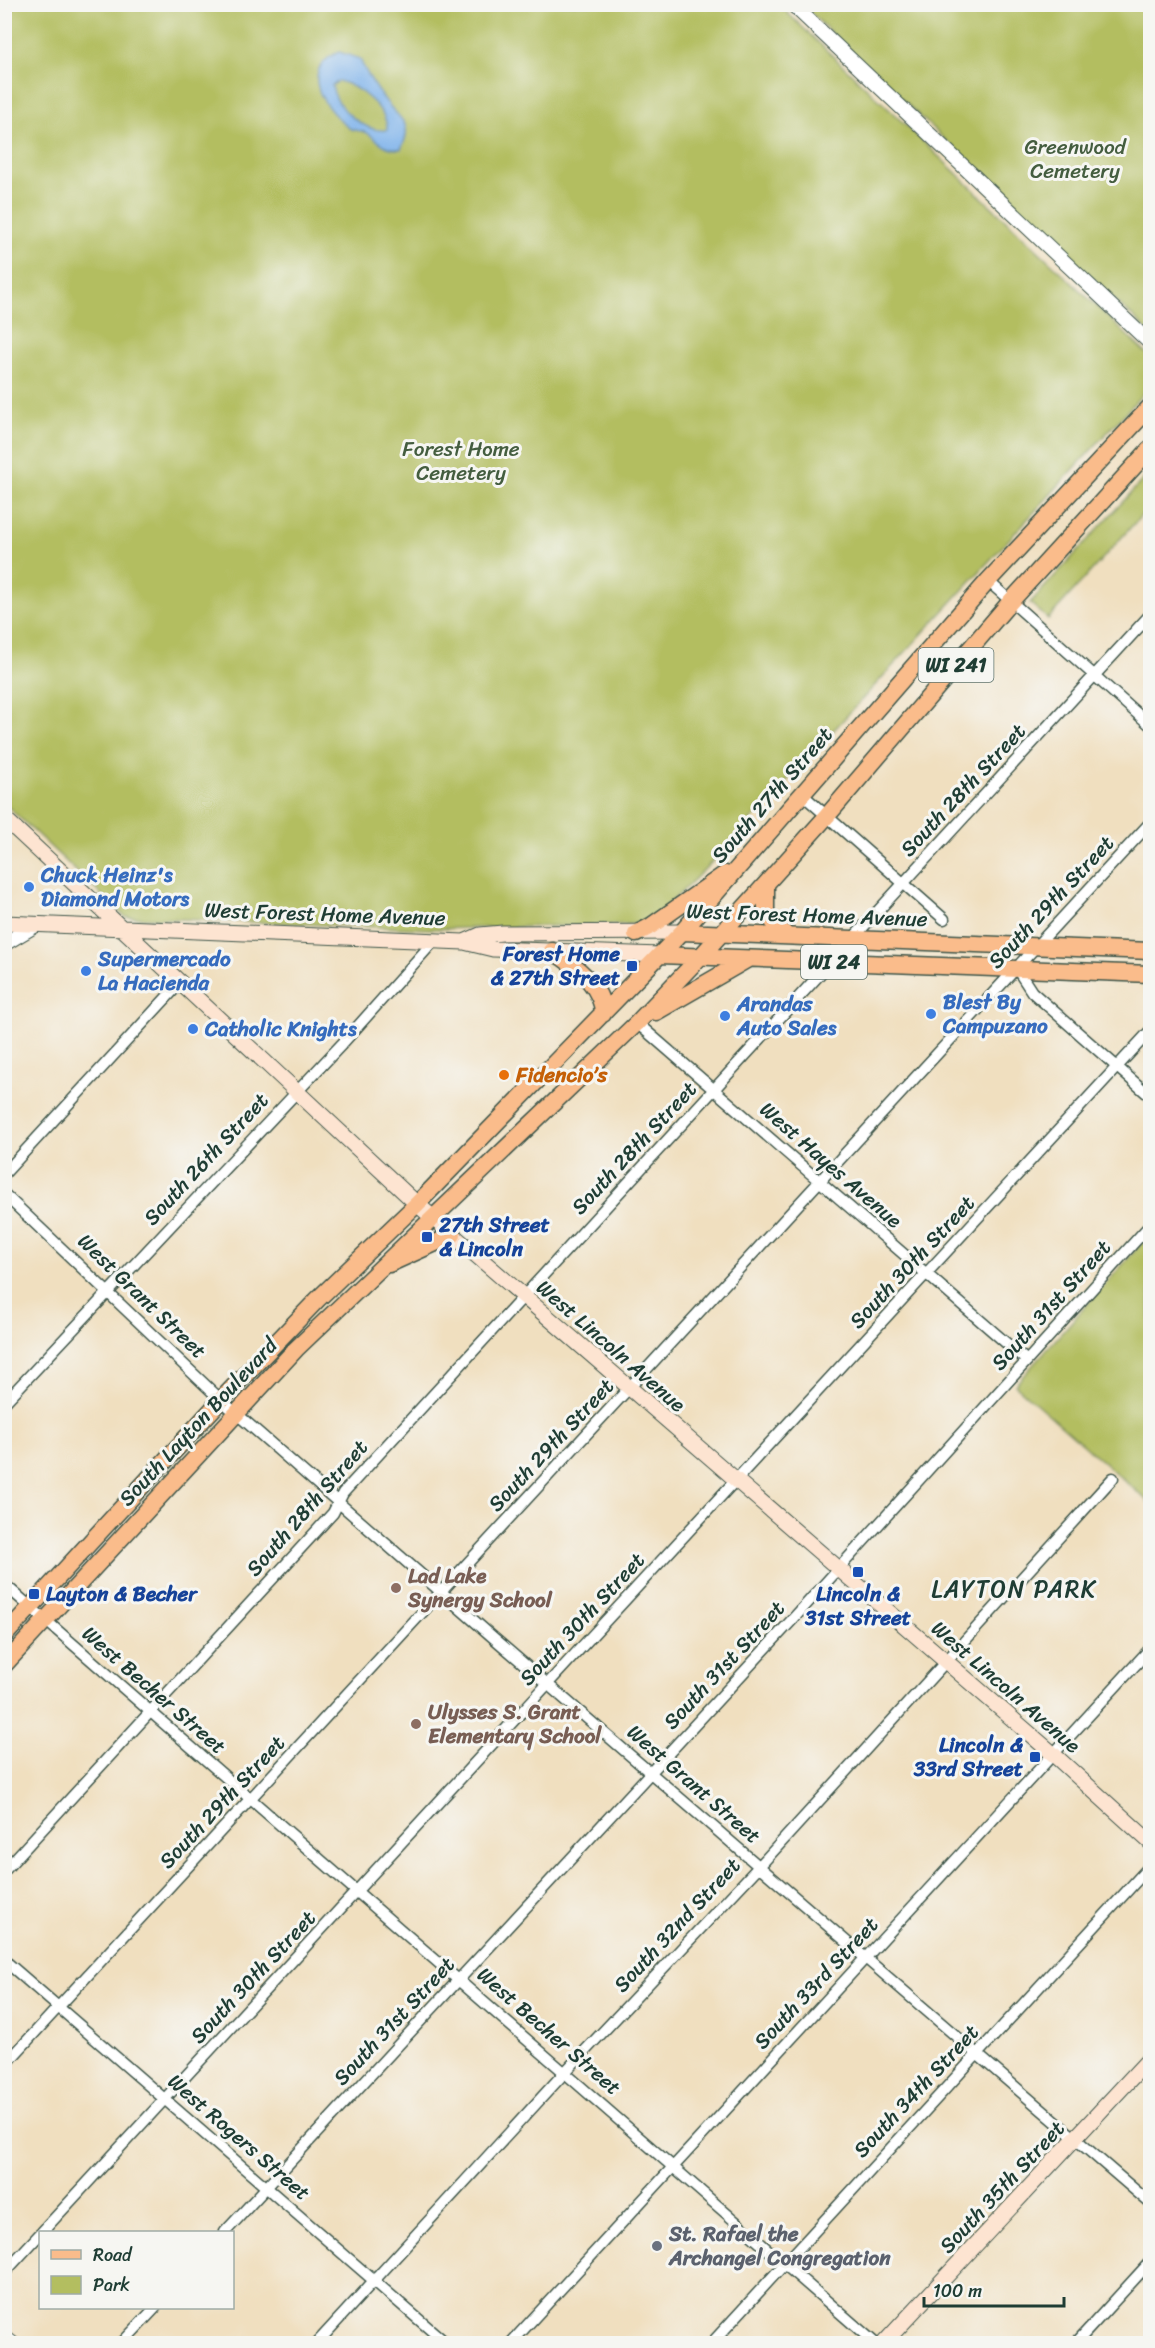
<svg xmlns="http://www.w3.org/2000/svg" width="1155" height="2348" font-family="Sriracha,sans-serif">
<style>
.green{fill:#b3be60;stroke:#697e4a;stroke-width:1.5}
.water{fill:#7eb2eb;stroke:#4e7890;stroke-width:1.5;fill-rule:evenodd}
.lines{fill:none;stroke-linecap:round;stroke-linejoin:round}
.minor-casing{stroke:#3e5549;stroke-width:13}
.tertiary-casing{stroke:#3e5549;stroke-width:16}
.secondary-casing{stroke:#3e5549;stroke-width:17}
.primary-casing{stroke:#3e5549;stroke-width:19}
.minor{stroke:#fff;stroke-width:10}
.tertiary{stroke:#fff;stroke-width:14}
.secondary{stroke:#fde4d1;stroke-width:15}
.primary{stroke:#fabc8b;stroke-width:16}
.shop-dot{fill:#3f7fe0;stroke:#f6f6f2;stroke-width:2}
.transit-dot{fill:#1a4fb4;stroke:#f6f6f2;stroke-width:2}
.food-dot{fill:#e8710a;stroke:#f6f6f2;stroke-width:2}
.education-dot{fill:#8d6e63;stroke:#f6f6f2;stroke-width:2}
.worship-dot{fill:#6b7280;stroke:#f6f6f2;stroke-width:2}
.labels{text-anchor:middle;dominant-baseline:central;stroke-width:6;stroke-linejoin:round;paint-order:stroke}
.shield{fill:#f6f6f2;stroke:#60746d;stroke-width:1.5}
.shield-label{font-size:20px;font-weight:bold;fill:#1f3d34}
.park-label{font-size:21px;fill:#445d3f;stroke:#f6f6f2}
.street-label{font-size:21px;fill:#1f3d34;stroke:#f6f6f2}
.shop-label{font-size:21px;font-weight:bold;fill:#366cbe;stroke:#f6f6f2;text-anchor:start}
.transit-label{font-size:21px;font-weight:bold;fill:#164399;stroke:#f6f6f2;text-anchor:end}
.food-label{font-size:21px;font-weight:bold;fill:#c56008;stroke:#f6f6f2;text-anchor:start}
.education-label{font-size:21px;font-weight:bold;fill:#785e54;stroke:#f6f6f2;text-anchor:start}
.worship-label{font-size:21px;font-weight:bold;fill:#5b616d;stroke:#f6f6f2;text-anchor:start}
.quarter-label{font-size:24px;letter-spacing:1.5px;fill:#1f3d34;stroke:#f6f6f2}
</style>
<rect width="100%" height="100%" fill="#f6f6f2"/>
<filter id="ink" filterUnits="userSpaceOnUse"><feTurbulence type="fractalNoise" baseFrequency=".0167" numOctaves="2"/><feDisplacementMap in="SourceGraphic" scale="12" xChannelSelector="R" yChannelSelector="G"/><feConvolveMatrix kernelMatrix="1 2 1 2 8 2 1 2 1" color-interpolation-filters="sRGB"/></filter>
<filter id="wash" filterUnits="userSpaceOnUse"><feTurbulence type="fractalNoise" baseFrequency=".008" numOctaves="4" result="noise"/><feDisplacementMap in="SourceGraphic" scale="24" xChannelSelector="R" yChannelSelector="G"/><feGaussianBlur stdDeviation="1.35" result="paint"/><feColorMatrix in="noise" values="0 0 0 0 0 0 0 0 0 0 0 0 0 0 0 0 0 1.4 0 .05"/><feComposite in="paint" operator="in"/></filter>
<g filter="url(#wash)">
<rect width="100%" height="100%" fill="#f0dfbf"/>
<path class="green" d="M 18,4 L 779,5 L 1150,357 L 1150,386 L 718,856 L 652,921 L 641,924 L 431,929 L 125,917 L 5,804 L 4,19 Z
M 802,5 L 1150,5 L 1150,333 Z
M 1150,472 L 1150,506 L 1048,619 L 1030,603 Z
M 1150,1234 L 1150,1503 L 1015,1385 Z"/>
<path class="water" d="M 339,52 L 360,59 C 364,70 378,91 385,100 C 399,120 415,122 401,149 C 387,150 379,142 369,134 C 363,130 357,131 351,129 C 345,126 338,118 333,113 C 314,91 307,66 339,52 ZM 339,81 C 358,86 388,109 387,130 C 364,133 335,107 332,85 Z"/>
</g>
<g filter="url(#ink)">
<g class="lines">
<defs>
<path id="minor" d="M 988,581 L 1150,725
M 803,795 L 944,919
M 1017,969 L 1032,992 L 1150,1096
M 637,1023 L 1027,1361
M 4,1174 L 180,983
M 4,1194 L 221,1400 L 495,1639 L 1150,2203
M 4,1403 L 342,1044 L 434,941
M 4,1584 L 876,2344
M 4,1871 L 333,1513 L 343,1493 L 1150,615
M 4,1960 L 447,2344
M 4,2066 L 1150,823
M 42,2232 L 1150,1031
M 225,2232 L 792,1620 L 1150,1225
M 4,2273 L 40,2234
M 121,2344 L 155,2308
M 316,2344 L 566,2071 L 766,1859 L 1113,1478
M 510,2344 L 1150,1649
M 711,2344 L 1150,1866
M 1075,2344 L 1150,2262"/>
<path id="tertiary" d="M 792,4 L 1150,343
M 4,5 L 5,4
M 4,944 L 36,925
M 4,2337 L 13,2344"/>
<path id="secondary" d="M 4,818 L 417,1204 L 1053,1754 L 1150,1842
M 4,923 L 464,942 L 493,949 L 660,955
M 464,942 L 480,935 L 503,933 L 682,932
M 883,2344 L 1150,2058"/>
<path id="primary" d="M 766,885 L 766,914 L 785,934
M 682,932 L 1150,951
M 636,934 L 651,926 L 725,874
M 552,951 C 575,965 603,986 603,1014
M 660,955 L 1150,974
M 656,1012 L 748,959
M 389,1264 L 453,1235
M 4,1636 L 221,1400 L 318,1299 L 417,1204 L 682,932 L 988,581 L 1150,407
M 4,1665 L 296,1349 L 637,1023 L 701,956 L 827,816 L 1011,601 L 1150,449"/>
</defs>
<use href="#minor" class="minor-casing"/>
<use href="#tertiary" class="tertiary-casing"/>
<use href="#secondary" class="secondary-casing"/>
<use href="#primary" class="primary-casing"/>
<use href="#minor" class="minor"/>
<use href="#tertiary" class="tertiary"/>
<use href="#secondary" class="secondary"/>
<use href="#primary" class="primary"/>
</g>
</g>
<g class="shop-dot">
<circle cx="29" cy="887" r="6"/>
<circle cx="86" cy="971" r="6"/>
<circle cx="931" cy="1014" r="6"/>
<circle cx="725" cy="1016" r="6"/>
<circle cx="193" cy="1029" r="6"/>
</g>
<g class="transit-dot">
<rect x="626" y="960" width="12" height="12" rx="3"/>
<rect x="421" y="1231" width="12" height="12" rx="3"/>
<rect x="852" y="1566" width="12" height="12" rx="3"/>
<rect x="28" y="1588" width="12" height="12" rx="3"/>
<rect x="1029" y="1751" width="12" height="12" rx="3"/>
</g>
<circle class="food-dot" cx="504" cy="1075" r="6"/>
<g class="education-dot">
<circle cx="396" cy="1588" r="6"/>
<circle cx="416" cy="1724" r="6"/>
</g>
<circle class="worship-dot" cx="657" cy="2246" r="6"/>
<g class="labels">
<g class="shield">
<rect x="918.5" y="648" width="75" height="34" rx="4.5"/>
<rect x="801" y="945" width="66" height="34" rx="4.5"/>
</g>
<g class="shield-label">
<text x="956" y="665">WI 241</text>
<text x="834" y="962">WI 24</text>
</g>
<g class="park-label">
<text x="1075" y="147">Greenwood<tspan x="1075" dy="24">Cemetery</tspan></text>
<text x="461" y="449">Forest Home<tspan x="461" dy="24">Cemetery</tspan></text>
</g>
<g class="street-label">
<text transform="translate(963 790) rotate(-47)">South 28th Street</text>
<text transform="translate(772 795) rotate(-49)">South 27th Street</text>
<text transform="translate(1051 902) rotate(-47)">South 29th Street</text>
<text transform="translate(325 914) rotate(2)">West Forest Home Avenue</text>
<text transform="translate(807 915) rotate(2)">West Forest Home Avenue</text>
<text transform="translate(634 1148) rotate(-47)">South 28th Street</text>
<text transform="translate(206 1159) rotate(-47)">South 26th Street</text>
<text transform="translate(831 1165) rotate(41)">West Hayes Avenue</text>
<text transform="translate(912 1262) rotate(-47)">South 30th Street</text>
<text transform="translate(142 1296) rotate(44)">West Grant Street</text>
<text transform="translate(1051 1305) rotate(-48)">South 31st Street</text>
<text transform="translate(611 1346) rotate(41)">West Lincoln Avenue</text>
<text transform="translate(198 1422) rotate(-47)">South Layton Boulevard</text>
<text transform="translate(551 1445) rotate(-47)">South 29th Street</text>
<text transform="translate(307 1508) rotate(-49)">South 28th Street</text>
<text transform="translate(582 1619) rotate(-47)">South 30th Street</text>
<text transform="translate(724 1665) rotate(-47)">South 31st Street</text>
<text transform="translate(1006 1687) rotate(41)">West Lincoln Avenue</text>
<text transform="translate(154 1690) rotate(41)">West Becher Street</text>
<text transform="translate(694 1784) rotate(41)">West Grant Street</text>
<text transform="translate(222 1802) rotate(-47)">South 29th Street</text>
<text transform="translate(677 1925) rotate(-47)">South 32nd Street</text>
<text transform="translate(253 1977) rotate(-47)">South 30th Street</text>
<text transform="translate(816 1983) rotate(-47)">South 33rd Street</text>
<text transform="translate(394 2021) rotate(-47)">South 31st Street</text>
<text transform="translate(549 2031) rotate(41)">West Becher Street</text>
<text transform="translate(916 2091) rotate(-47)">South 34th Street</text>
<text transform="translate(239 2137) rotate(41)">West Rogers Street</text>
<text transform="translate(1002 2187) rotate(-47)">South 35th Street</text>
</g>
<g class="shop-label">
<text x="41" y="875">Chuck Heinz's<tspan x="41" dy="24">Diamond Motors</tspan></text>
<text x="98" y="959">Supermercado<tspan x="98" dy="24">La Hacienda</tspan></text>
<text x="943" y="1002">Blest By<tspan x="943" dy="24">Campuzano</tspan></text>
<text x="737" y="1004">Arandas<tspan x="737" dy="24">Auto Sales</tspan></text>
<text x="205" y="1029">Catholic Knights</text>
</g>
<g class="transit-label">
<text x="620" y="954">Forest Home<tspan x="620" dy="24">&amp; 27th Street</tspan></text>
<text x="439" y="1225" text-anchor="start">27th Street<tspan x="439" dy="24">&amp; Lincoln</tspan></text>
<text x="46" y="1594" text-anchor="start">Layton &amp; Becher</text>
<text x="858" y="1594" text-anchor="middle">Lincoln &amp;<tspan x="858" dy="24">31st Street</tspan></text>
<text x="1023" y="1745">Lincoln &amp;<tspan x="1023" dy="24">33rd Street</tspan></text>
</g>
<g class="food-label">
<text x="516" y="1075">Fidencio’s</text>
</g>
<g class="education-label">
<text x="408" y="1576">Lad Lake<tspan x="408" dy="24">Synergy School</tspan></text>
<text x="428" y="1712">Ulysses S. Grant<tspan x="428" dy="24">Elementary School</tspan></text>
</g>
<g class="worship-label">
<text x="669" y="2234">St. Rafael the<tspan x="669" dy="24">Archangel Congregation</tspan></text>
</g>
<g class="quarter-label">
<text x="1014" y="1589">LAYTON PARK</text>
</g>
</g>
<rect width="1155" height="2348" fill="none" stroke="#f6f6f2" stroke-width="24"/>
<rect x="39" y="2231" width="195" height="78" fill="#f6f6f2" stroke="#a0aca6" stroke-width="1.5"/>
<rect x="51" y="2250" width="30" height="9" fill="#fabc8b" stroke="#a0aca6" stroke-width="1.5"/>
<text x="93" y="2261" font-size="18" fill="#1f3d34">Road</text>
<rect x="51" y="2276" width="30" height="18" fill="#b3be60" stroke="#a0aca6" stroke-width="1.5"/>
<text x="93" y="2291" font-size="18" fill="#1f3d34">Park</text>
<path d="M924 2297v9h140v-9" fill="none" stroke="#1f3d34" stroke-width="3"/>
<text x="933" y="2297" font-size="18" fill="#1f3d34" stroke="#f6f6f2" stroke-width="4.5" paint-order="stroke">100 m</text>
</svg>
